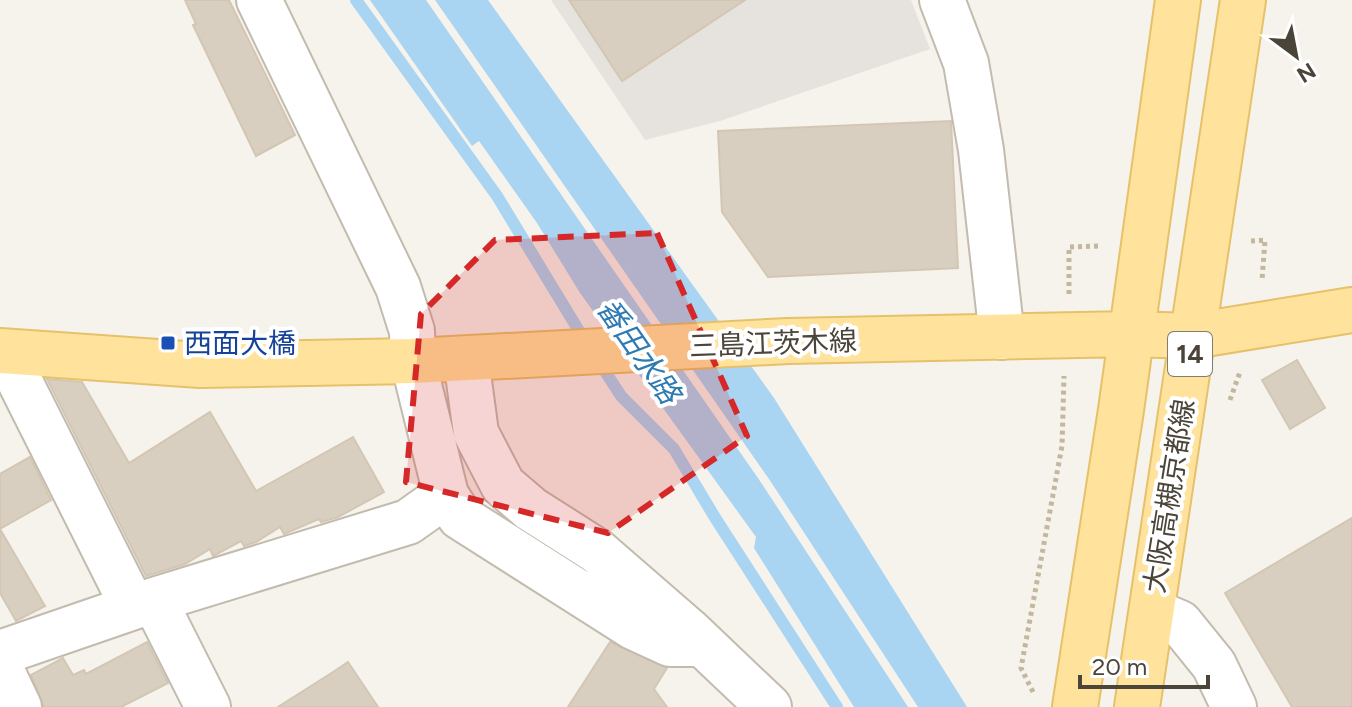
<svg xmlns="http://www.w3.org/2000/svg" width="1352" height="707" font-family="Figtree,'Noto Sans JP',sans-serif">
<style>
.industrial{fill:#e6e2dd}
.water{fill:#a9d4f2}
.lines{fill:none;stroke-linecap:round;stroke-linejoin:round}
.stream{stroke:#a9d4f2;stroke-width:12}
.building{fill:#d8cfc1;stroke:#d3c7b4;stroke-width:2}
.minor-casing{stroke:#c2bbae;stroke-width:48}
.major-casing{stroke:#e6c16a;stroke-width:48}
.path{stroke:#c4b79f;stroke-width:5;stroke-dasharray:4 4;stroke-linecap:butt}
.minor{stroke:#fff;stroke-width:44}
.major{stroke:#ffe39c;stroke-width:44}
.marked{fill:#d62828;fill-opacity:0.2;stroke:#d62828;stroke-width:6;stroke-dasharray:16 10;stroke-linejoin:round}
.transit-dot{fill:#1a4fb4;stroke:#fff;stroke-width:3}
.labels{text-anchor:middle;dominant-baseline:central;stroke-width:8;stroke-linejoin:round;paint-order:stroke}
.shield{fill:#fff;stroke:#817c74;stroke-width:2}
.shield-label{font-size:26px;font-weight:bold;fill:#4b4439}
.transit-label{font-size:28px;fill:#164399;stroke:#fff;text-anchor:start}
.street-label{font-size:28px;fill:#4b4439;stroke:#fff}
.water-label{font-size:30px;font-style:italic;fill:#2e7ab2;stroke:#fff}
</style>
<rect width="100%" height="100%" fill="#f6f3ec"/>
<path class="industrial" d="M 551,0 L 911,0 L 930,49 L 720,121 L 645,140 Z"/>
<path class="water" d="M 370,0 L 426,0 L 760,481 L 908,707 L 854,707 L 754,548 L 756,537 L 580,293 L 537,223 L 479,141 L 472,146 Z
M 435,0 L 488,0 L 774,398 L 967,707 L 918,707 L 771,482 Z"/>
<g class="lines">
<path class="stream" d="M 356,0 L 497,196 L 587,344
M 597,359 L 621,396 L 674,449 L 714,516 L 837,707"/>
</g>
<path class="building" d="M 185,0 L 229,0 L 295,135 L 256,156 L 193,25 L 196,24 Z
M 569,0 L 745,0 L 622,81 Z
M 951,121 L 958,268 L 768,277 L 722,212 L 718,131 Z
M 1297,360 L 1325,408 L 1290,429 L 1262,380 Z
M 47,379 L 82,382 L 129,463 L 210,412 L 256,491 L 353,437 L 384,492 L 338,517 L 321,522 L 319,519 L 284,534 L 280,527 L 256,542 L 244,546 L 241,541 L 213,556 L 210,549 L 185,564 L 146,576 Z
M 30,457 L 51,500 L 0,529 L 45,606 L 16,621 L 0,593 L 0,474 Z
M 1352,518 L 1352,707 L 1292,707 L 1225,593 Z
M 147,642 L 168,683 L 121,707 L 44,707 L 31,675 L 63,658 L 73,675 L 84,670 L 86,674 Z
M 610,642 L 667,668 L 654,689 L 667,707 L 568,707 Z
M 348,662 L 378,707 L 278,707 L 333,672 Z"/>
<g class="lines">
<defs>
<path id="minor" d="M 259,0 L 398,287 L 412,331 L 413,361 L 446,495 L 460,517 L 633,627 L 670,644 L 703,644
M 942,0 L 966,63 L 981,150 L 1002,337
M 5,352 L 133,607
M 466,359 L 476,433 L 503,485 L 531,509 L 597,551 L 688,630 L 769,707
M 154,600 L 208,707
M 1152,611 L 1180,623 L 1214,665 L 1234,707
M 0,653 L 154,600 L 408,522 L 446,495
M 0,667 L 19,707"/>
<path id="major" d="M 0,351 L 200,365 L 413,361 L 788,341 L 1130,334 L 1193,336 L 1352,310
M 1075,707 L 1121,410 L 1178,0
M 1137,707 L 1243,0"/>
</defs>
<use href="#minor" class="minor-casing"/>
<use href="#major" class="major-casing"/>
<path class="path" d="M 1251,241 L 1265,240 L 1262,280
M 1069,294 L 1069,247 L 1100,246
M 1230,400 L 1240,372
M 1033,692 L 1021,668 L 1062,446 L 1064,376"/>
<use href="#minor" class="minor"/>
<use href="#major" class="major"/>
</g>
<path class="marked" d="M 657,233 L 747,436 L 608,533 L 406,482 L 421,314 L 495,240 Z"/>
<rect class="transit-dot" x="160" y="335" width="16" height="16" rx="4"/>
<g class="labels">
<rect class="shield" x="1168" y="332" width="44" height="44" rx="6"/>
<g class="shield-label">
<text x="1190" y="354">14</text>
</g>
<g class="transit-label">
<text x="184" y="343">西面大橋</text>
</g>
<g class="street-label">
<text transform="translate(773 343) rotate(-2)">三島江茨木線</text>
<text transform="translate(1169 496) rotate(-81)">大阪高槻京都線</text>
</g>
<g class="water-label">
<text transform="translate(639 351) rotate(55)">番田水路</text>
</g>
</g>
<g transform="translate(1296 56) rotate(148)" stroke="#ffffff" stroke-width="6" paint-order="stroke">
<path d="M0-6L14 30L0 20L-14 30Z" fill="#4b4439"/>
<text y="-12" font-size="22" font-weight="bold" text-anchor="middle" fill="#4b4439">N</text>
</g>
<path d="M1080 675v12h128v-12" fill="none" stroke="#4b4439" stroke-width="4"/>
<text x="1092" y="675" font-size="24" fill="#4b4439" stroke="#ffffff" stroke-width="6" paint-order="stroke">20 m</text>
</svg>
